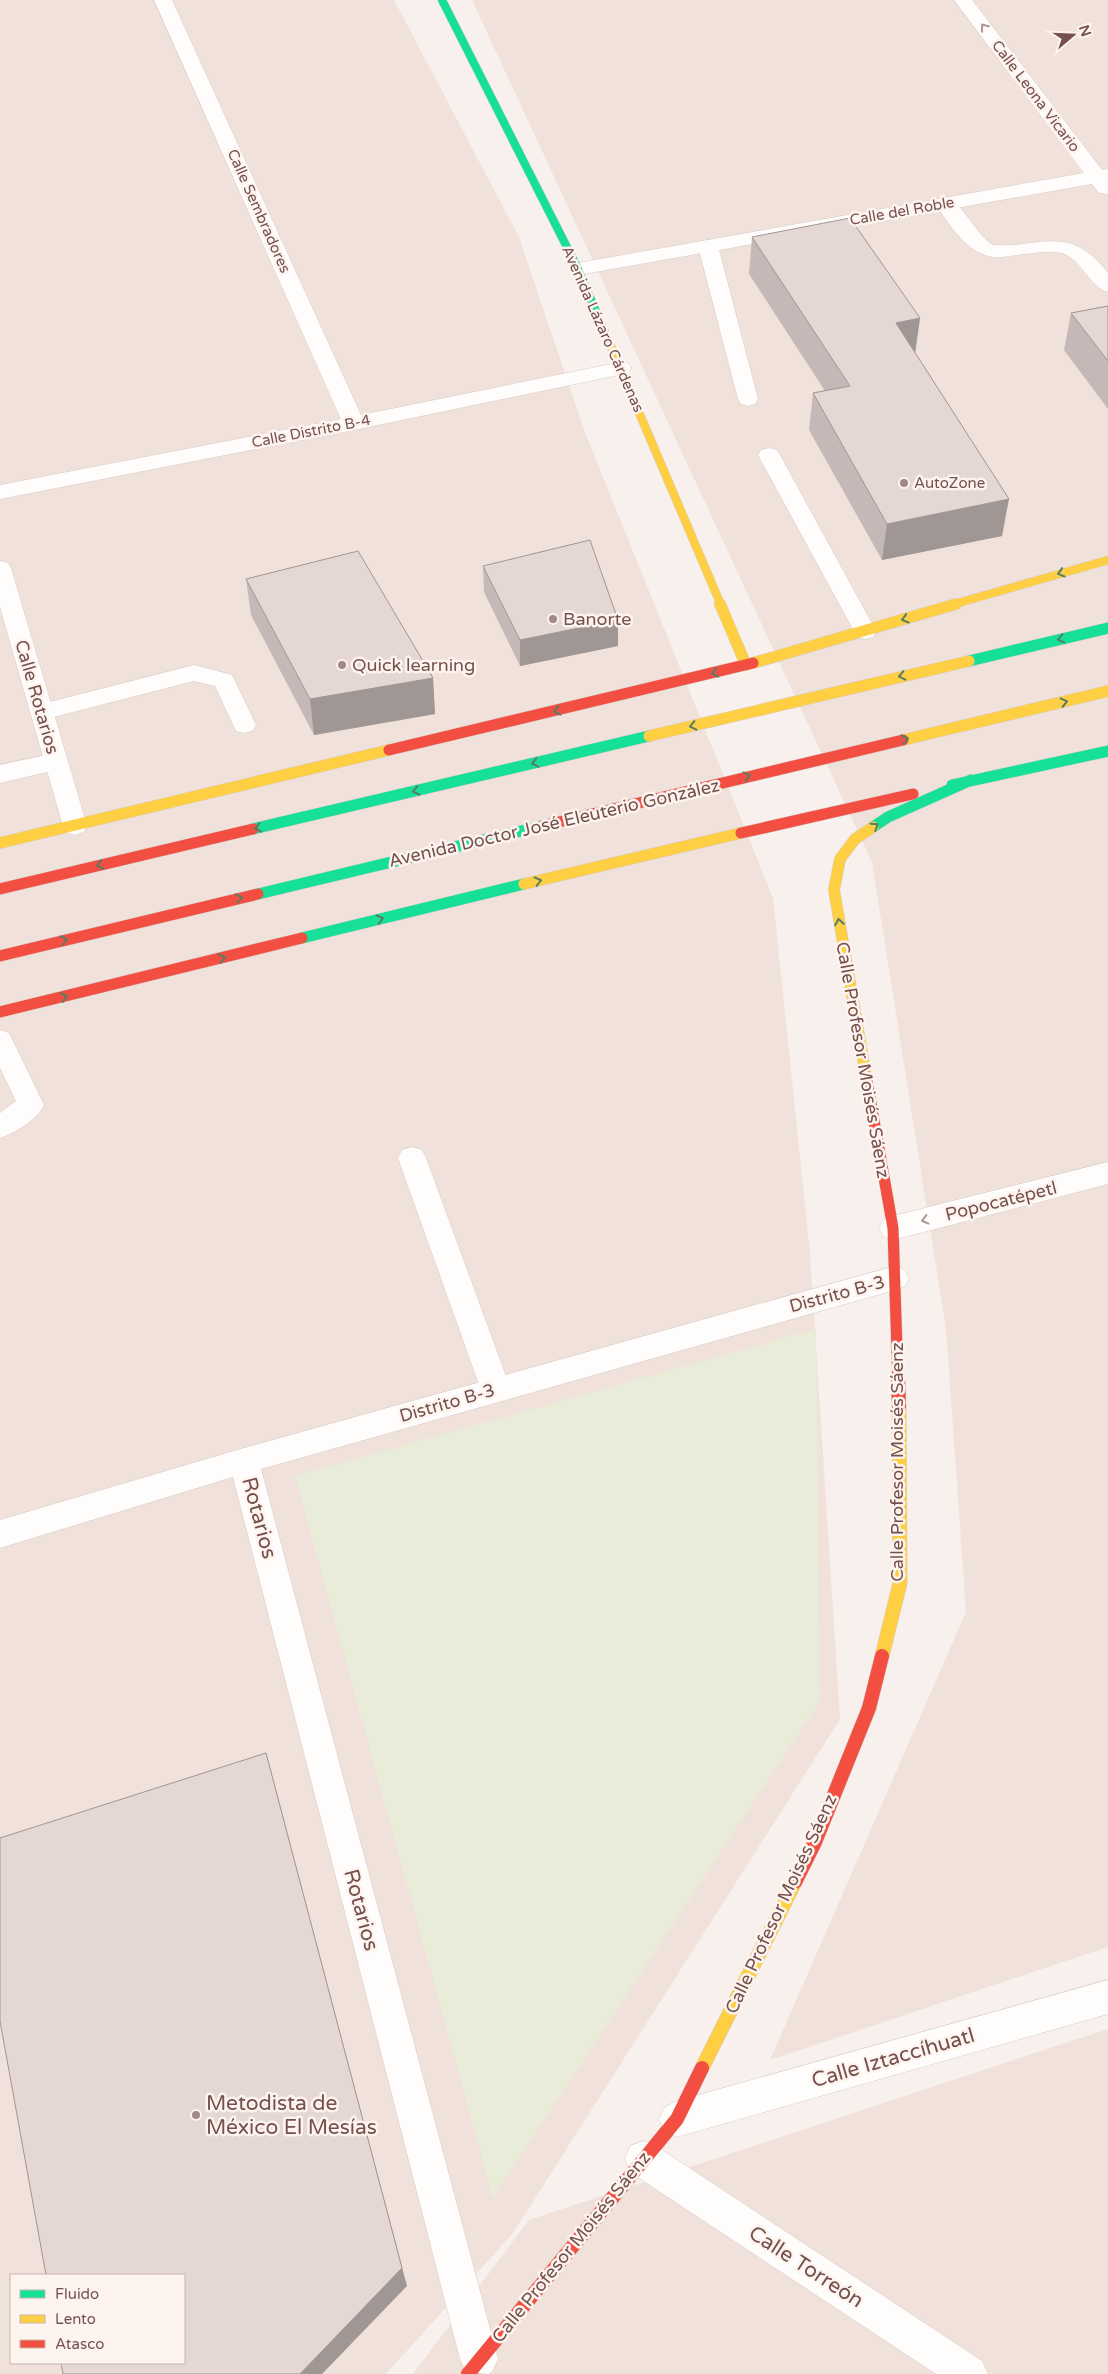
<svg xmlns="http://www.w3.org/2000/svg" width="1108" height="2374" font-family="'Varela Round',sans-serif">
<style>
.residential{fill:#f0e1da;fill-rule:evenodd}
.green{fill:#e9ecd8}
.lines{fill:none;stroke-linecap:round;stroke-linejoin:round}
.lane-casing{stroke:#d6ccc9;stroke-width:1}
.street-casing{stroke:#d6ccc9;stroke-width:1}
.fast-far1-casing{stroke:#d8cdca;stroke-width:9}
.fast-casing{stroke:#d8cdca;stroke-width:12}
.slow-far2-casing{stroke:#d8cdca;stroke-width:9}
.slow-far1-casing{stroke:#d8cdca;stroke-width:12}
.slow-casing{stroke:#d8cdca;stroke-width:15}
.jam-far1-casing{stroke:#d8cdca;stroke-width:12}
.jam-casing{stroke:#d8cdca;stroke-width:15}
.lane{fill:#fefdfc;fill-rule:evenodd}
.street{fill:#fefdfc;fill-rule:evenodd}
.fast-far1{stroke:#16e098;stroke-width:8}
.fast{stroke:#16e098;stroke-width:11}
.slow-far2{stroke:#ffcf43;stroke-width:8}
.slow-far1{stroke:#ffcf43;stroke-width:11}
.slow{stroke:#ffcf43;stroke-width:14}
.jam-far1{stroke:#f24e42;stroke-width:11}
.jam{stroke:#f24e42;stroke-width:14}
.wall{fill:#c4b9b6}
.shaded-wall{fill:#a09694}
.building{fill:#e4d7d4;stroke:#a09694}
.oneway{stroke:#ac9693}
.oneway2{stroke:#587c64}
.poi-dot{fill:#a28985;stroke:#fef4ef;stroke-width:2}
.labels{text-anchor:middle;dominant-baseline:central;stroke-width:5;stroke-linejoin:round;paint-order:stroke}
.far-street-label{font-size:15px;fill:#75514d;stroke:#fef4ef}
.far-poi-label{font-size:15px;fill:#75514d;stroke:#fef4ef;text-anchor:start}
.poi-label{font-size:18px;fill:#75514d;stroke:#fef4ef;text-anchor:start}
.street-label{font-size:18px;fill:#75514d;stroke:#fef4ef}
.near-street-label{font-size:21px;fill:#75514d;stroke:#fef4ef}
.near-poi-label{font-size:21px;fill:#75514d;stroke:#fef4ef;text-anchor:start}
</style>
<rect width="100%" height="100%" fill="#f7f0ec"/>
<path class="residential" d="M 0,0 L 394,0 L 519,237 L 584,430 L 773,898 L 810,1253 L 840,1719 L 513,2233 L 386,2374 L 0,2374 ZM 11,2275 L 184,2275 L 184,2363 L 11,2363 Z
M 472,0 L 1108,0 L 1108,1947 L 770,2060 L 966,1612 L 946,1329 L 872,862 Z
M 1108,2029 L 1108,2374 L 413,2374 L 529,2220 Z"/>
<path class="green" d="M 816,1329 L 820,1701 L 493,2198 L 295,1476 Z"/>
<g class="lines">
<defs>
<path id="lane" d="M 945,197 C 962,201 975,234 993,245 C 1043,248 1069,223 1108,273 L 1108,292 C 1090,288 1083,260 1062,253 C 1050,250 1035,253 1023,254 C 1013,255 1003,258 993,257 C 966,253 949,224 935,203 L 938,199 Z
M 708,240 L 715,242 L 718,246 L 758,399 L 755,404 L 748,406 L 741,404 L 738,399 L 698,246 L 701,242 Z
M 769,448 L 777,450 L 780,455 L 876,631 L 873,637 L 865,639 L 857,637 L 854,631 L 758,455 L 761,450 Z
M 194,665 L 232,675 L 256,725 L 252,731 L 244,733 L 236,731 L 215,686 L 194,681 L 42,720 L 34,718 L 30,712 L 34,706 L 42,704 Z
M 56,753 L 64,756 L 68,762 L 64,768 L 0,783 L 0,765 Z
M 0,1030 L 9,1033 L 44,1105 C 37,1120 15,1133 0,1138 L 0,1113 L 16,1101 L 0,1068 Z
M 412,1147 L 422,1150 L 426,1158 L 511,1390 L 506,1399 L 496,1403 L 486,1399 L 481,1390 L 398,1158 L 402,1150 Z"/>
<path id="street" d="M 154,0 L 172,0 L 361,415 L 621,362 L 628,363 L 631,368 L 628,373 L 354,430 L 0,499 L 0,485 L 341,419 Z
M 954,0 L 972,0 L 1102,170 L 1108,169 L 1108,194 L 1099,193 L 1092,184 L 578,275 L 571,273 L 568,269 L 571,265 L 578,263 L 1084,173 Z
M 0,561 L 8,563 L 11,568 L 87,826 L 84,832 L 75,835 L 66,832 L 63,826 L 0,607 Z
M 1108,1162 L 1108,1184 L 893,1240 L 883,1236 L 879,1228 L 883,1220 L 893,1216 Z
M 895,1266 L 905,1270 L 909,1278 L 905,1286 L 895,1290 L 261,1469 L 498,2359 L 492,2372 L 488,2374 L 466,2372 L 460,2359 L 233,1477 L 0,1548 L 0,1520 L 244,1448 Z
M 1108,1980 L 1108,2014 L 677,2137 L 665,2131 L 659,2119 L 665,2107 L 677,2101 Z
M 643,2141 L 656,2146 L 982,2361 L 988,2374 L 936,2374 L 630,2172 L 625,2159 L 630,2146 Z"/>
<path id="fast-far1" d="M 442,0 L 578,269 L 606,335"/>
<path id="fast" d="M 969,661 L 1108,628
M 952,785 L 1108,751
M 873,827 L 888,817 L 971,780
M 253,829 L 649,736
M 258,894 L 542,826
M 302,938 L 524,884"/>
<path id="slow-far2" d="M 606,335 L 721,605
M 951,605 L 1108,560"/>
<path id="slow-far1" d="M 720,604 L 746,665
M 753,663 L 956,604
M 649,736 L 969,661
M 903,740 L 1108,691
M 0,843 L 389,750
M 524,884 L 741,833
M 866,1076 L 834,890 L 840,859 L 855,839 L 873,827"/>
<path id="slow" d="M 882,1656 L 900,1583 L 899,1406
M 702,2068 L 795,1882"/>
<path id="jam-far1" d="M 389,750 L 753,663
M 542,826 L 903,740
M 741,833 L 913,794
M 0,889 L 253,829
M 0,956 L 258,894
M 0,1012 L 302,938
M 866,1076 L 893,1228 L 898,1381"/>
<path id="jam" d="M 898,1380 L 899,1406
M 795,1882 L 815,1842 L 869,1708 L 882,1656
M 468,2374 L 677,2119 L 702,2068"/>
</defs>
<use href="#lane" class="lane-casing"/>
<use href="#street" class="street-casing"/>
<use href="#fast-far1" class="fast-far1-casing"/>
<use href="#fast" class="fast-casing"/>
<use href="#slow-far2" class="slow-far2-casing"/>
<use href="#slow-far1" class="slow-far1-casing"/>
<use href="#slow" class="slow-casing"/>
<use href="#jam-far1" class="jam-far1-casing"/>
<use href="#jam" class="jam-casing"/>
<use href="#lane" class="lane"/>
<use href="#street" class="street"/>
<use href="#fast-far1" class="fast-far1"/>
<use href="#fast" class="fast"/>
<use href="#slow-far2" class="slow-far2"/>
<use href="#slow-far1" class="slow-far1"/>
<use href="#slow" class="slow"/>
<use href="#jam-far1" class="jam-far1"/>
<use href="#jam" class="jam"/>
</g>
<path class="wall" d="M 752,237 L 920,318 L 915,352 L 1002,536 L 882,560 L 809,430 L 813,393 L 825,391 L 749,274 Z
M 1108,306 L 1108,409 L 1064,350 L 1071,313 Z
M 483,566 L 618,646 L 520,666 L 484,592 Z
M 246,579 L 433,678 L 435,714 L 314,735 L 251,615 Z"/>
<path class="shaded-wall" d="M 920,318 L 915,354 L 896,323 Z
M 1009,499 L 1002,536 L 882,560 L 887,524 Z
M 618,620 L 618,646 L 520,666 L 520,640 Z
M 433,678 L 435,714 L 314,735 L 310,699 Z
M 266,1753 L 407,2286 L 322,2374 L 300,2374 Z"/>
<path class="building" d="M 850,218 L 920,318 L 896,323 L 1009,499 L 887,524 L 813,393 L 850,386 L 752,237 Z
M 1108,306 L 1108,361 L 1071,313 Z
M 590,540 L 618,620 L 520,640 L 483,566 Z
M 358,551 L 433,678 L 310,699 L 246,579 Z
M 266,1753 L 402,2268 L 300,2374 L 63,2374 L 61,2363 L 184,2363 L 184,2275 L 46,2275 L 0,2021 L 0,1838 Z"/>
<defs><path id="oneway-chevron" d="M-2-3.5L2.5 0L-2 3.5" fill="none" stroke-width="1.6" stroke-linecap="round" stroke-linejoin="round" transform="scale(1.25)"/></defs>
<g class="oneway">
<use href="#oneway-chevron" transform="translate(984 27) rotate(-127)"/>
<use href="#oneway-chevron" transform="translate(925 1220) rotate(166)"/>
</g>
<g class="oneway2">
<use href="#oneway-chevron" transform="translate(1061 573) rotate(164)"/>
<use href="#oneway-chevron" transform="translate(905 619) rotate(164)"/>
<use href="#oneway-chevron" transform="translate(1061 639) rotate(167)"/>
<use href="#oneway-chevron" transform="translate(715 673) rotate(167)"/>
<use href="#oneway-chevron" transform="translate(902 676) rotate(167)"/>
<use href="#oneway-chevron" transform="translate(1064 702) rotate(-13)"/>
<use href="#oneway-chevron" transform="translate(557 711) rotate(167)"/>
<use href="#oneway-chevron" transform="translate(693 726) rotate(167)"/>
<use href="#oneway-chevron" transform="translate(905 739) rotate(-13)"/>
<use href="#oneway-chevron" transform="translate(535 763) rotate(167)"/>
<use href="#oneway-chevron" transform="translate(747 776) rotate(-13)"/>
<use href="#oneway-chevron" transform="translate(416 791) rotate(167)"/>
<use href="#oneway-chevron" transform="translate(875 826) rotate(-33)"/>
<use href="#oneway-chevron" transform="translate(258 828) rotate(167)"/>
<use href="#oneway-chevron" transform="translate(100 865) rotate(167)"/>
<use href="#oneway-chevron" transform="translate(538 881) rotate(-14)"/>
<use href="#oneway-chevron" transform="translate(239 898) rotate(-14)"/>
<use href="#oneway-chevron" transform="translate(380 919) rotate(-14)"/>
<use href="#oneway-chevron" transform="translate(839 922) rotate(-99)"/>
<use href="#oneway-chevron" transform="translate(64 940) rotate(-14)"/>
<use href="#oneway-chevron" transform="translate(222 958) rotate(-14)"/>
<use href="#oneway-chevron" transform="translate(64 997) rotate(-14)"/>
</g>
<g class="poi-dot">
<circle cx="904" cy="483" r="5"/>
<circle cx="553" cy="619" r="5"/>
<circle cx="342" cy="665" r="5"/>
<circle cx="196" cy="2115" r="5"/>
</g>
<g class="labels">
<g class="far-street-label">
<text transform="translate(1036 96) rotate(53)">Calle Leona Vicario</text>
<text transform="translate(259 211) rotate(66)">Calle Sembradores</text>
<text transform="translate(902 211) rotate(-10)">Calle del Roble</text>
<text transform="translate(603 329) rotate(66)">Avenida Lázaro Cárdenas</text>
<text transform="translate(311 431) rotate(-11)">Calle Distrito B-4</text>
</g>
<g class="far-poi-label">
<text x="914" y="483">AutoZone</text>
</g>
<g class="poi-label">
<text x="563" y="619">Banorte</text>
<text x="352" y="665">Quick learning</text>
</g>
<g class="street-label">
<text transform="translate(37 697) rotate(74)">Calle Rotarios</text>
<text transform="translate(554 823) rotate(-13)">Avenida Doctor José Eleuterio González</text>
<text transform="translate(863 1060) rotate(80)">Calle Profesor Moisés Sáenz</text>
<text transform="translate(1001 1201) rotate(-14)">Popocatépetl</text>
<text transform="translate(837 1294) rotate(-15)">Distrito B-3</text>
<text transform="translate(447 1403) rotate(-16)">Distrito B-3</text>
<text transform="translate(897 1462) rotate(-90)">Calle Profesor Moisés Sáenz</text>
<text transform="translate(781 1904) rotate(-65)">Calle Profesor Moisés Sáenz</text>
<text transform="translate(571 2247) rotate(-51)">Calle Profesor Moisés Sáenz</text>
</g>
<g class="near-street-label">
<text transform="translate(259 1518) rotate(75)">Rotarios</text>
<text transform="translate(361 1910) rotate(75)">Rotarios</text>
<text transform="translate(893 2058) rotate(-16)">Calle Iztaccíhuatl</text>
<text transform="translate(806 2267) rotate(33)">Calle Torreón</text>
</g>
<g class="near-poi-label">
<text x="206" y="2103">Metodista de<tspan x="206" dy="24">México El Mesías</tspan></text>
</g>
</g>
<rect x="10" y="2274" width="175" height="90" fill="#fef4ef" stroke="#c7b3ae"/>
<rect x="20" y="2290" width="25" height="8" fill="#16e098" stroke="#c7b3ae"/>
<text x="55" y="2299" font-size="15" fill="#75514d">Fluido</text>
<rect x="20" y="2315" width="25" height="8" fill="#ffcf43" stroke="#c7b3ae"/>
<text x="55" y="2324" font-size="15" fill="#75514d">Lento</text>
<rect x="20" y="2340" width="25" height="8" fill="#f24e42" stroke="#c7b3ae"/>
<text x="55" y="2349" font-size="15" fill="#75514d">Atasco</text>
<g transform="translate(1073 35) rotate(71)" stroke="#fef4ef" stroke-width="4" paint-order="stroke">
<path d="M0-4L9 19L0 12L-9 19Z" fill="#75514d"/>
<text y="-8" font-size="14" font-weight="bold" text-anchor="middle" fill="#75514d">N</text>
</g>
</svg>
